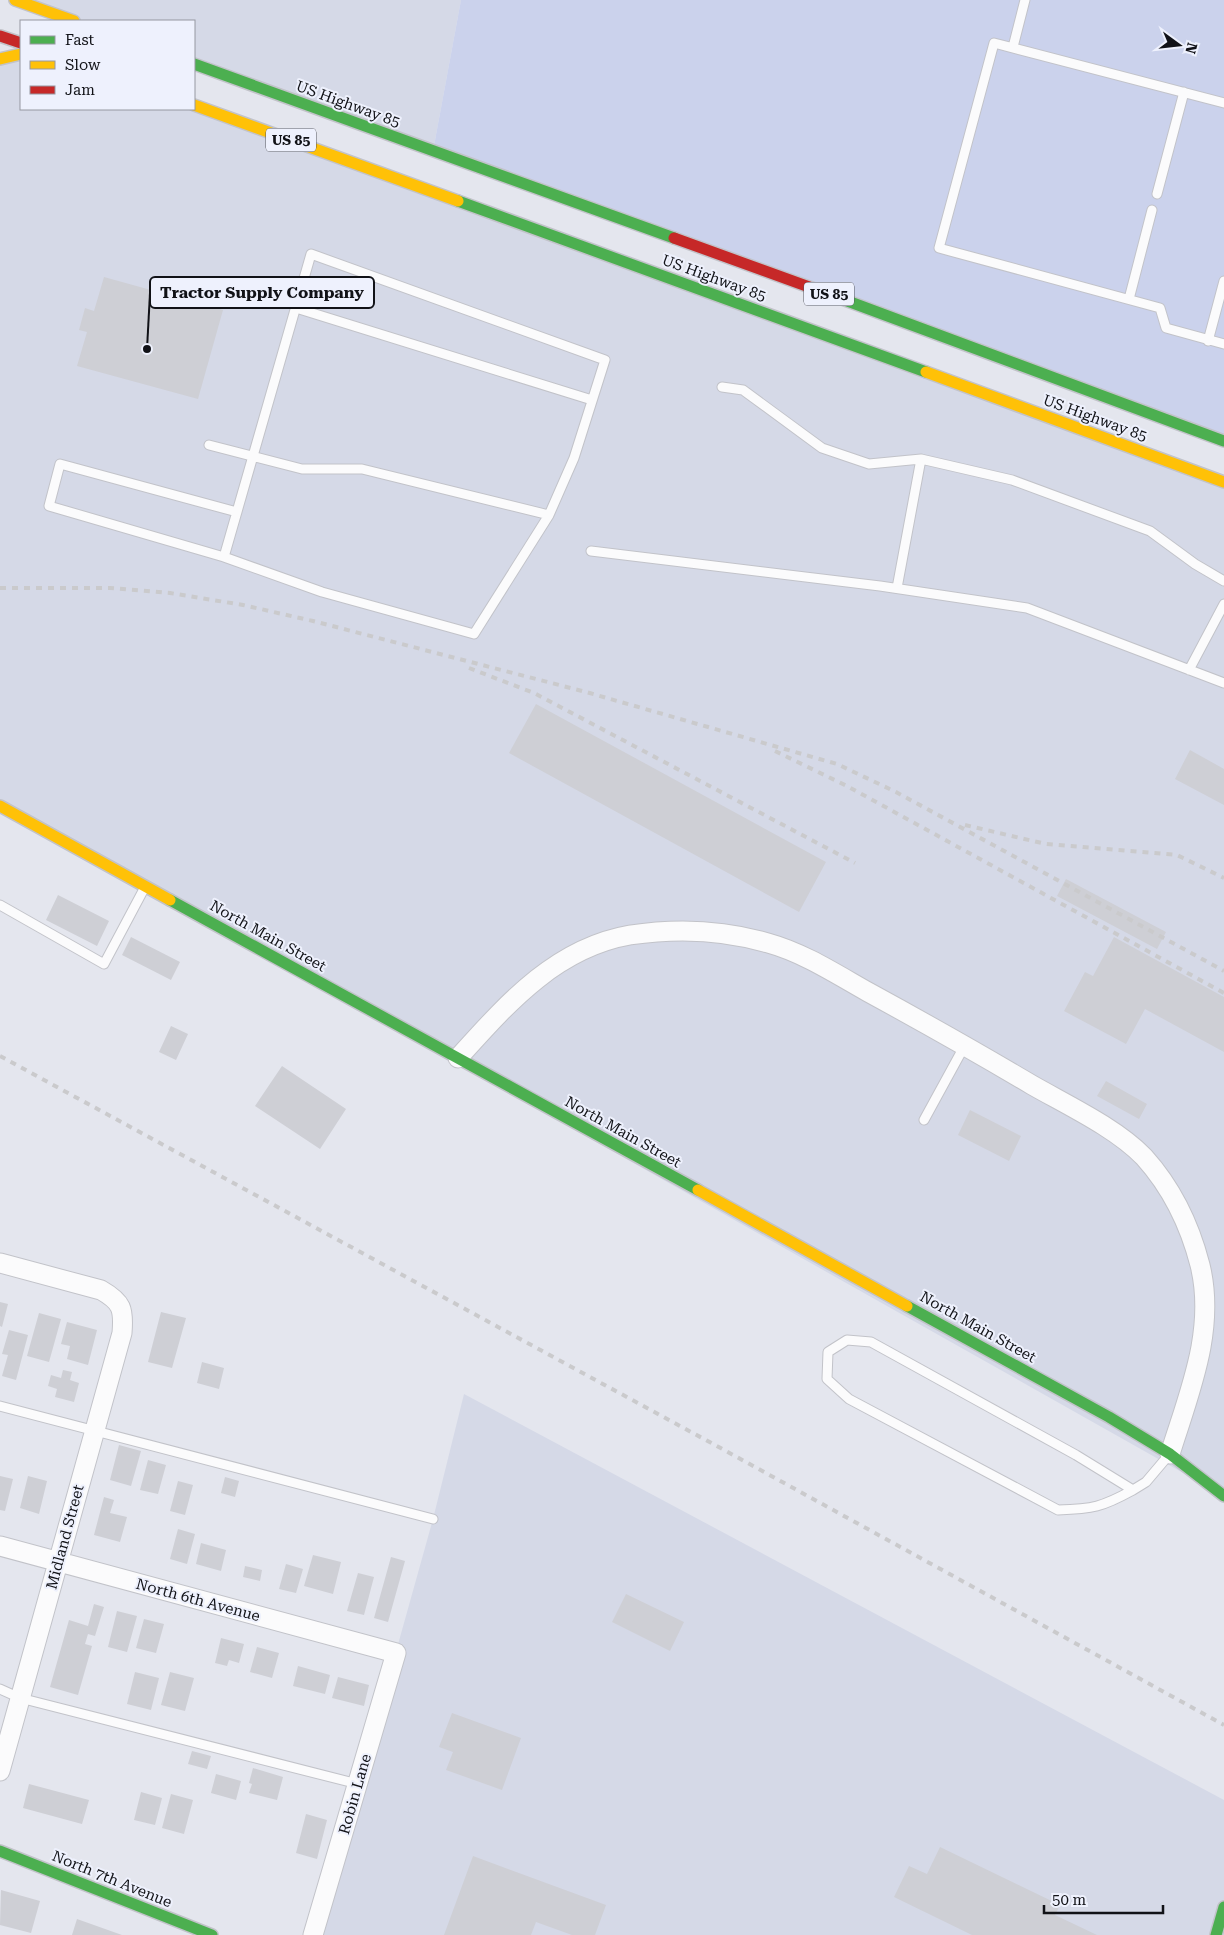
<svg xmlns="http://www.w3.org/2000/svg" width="1224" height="1935" font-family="'Roboto Serif',serif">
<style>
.built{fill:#d5d9e7}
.green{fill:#cbd2ec}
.building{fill:#cecfd5}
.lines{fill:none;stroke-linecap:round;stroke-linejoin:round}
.lane-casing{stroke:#c2c3c9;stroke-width:11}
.street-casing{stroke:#c2c3c9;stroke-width:21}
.fast-casing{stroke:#c2c3c9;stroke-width:14}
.slow-casing{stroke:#c2c3c9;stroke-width:14}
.jam-casing{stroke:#c2c3c9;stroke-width:14}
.lane{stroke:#fbfbfc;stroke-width:9}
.street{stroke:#fbfbfc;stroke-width:19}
.fast{stroke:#4caf50;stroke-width:11}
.slow{stroke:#ffc107;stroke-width:11}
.jam{stroke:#c62828;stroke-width:11}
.rail{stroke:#cacacc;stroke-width:4;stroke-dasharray:6 6;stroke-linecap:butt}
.labels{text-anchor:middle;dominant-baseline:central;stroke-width:4;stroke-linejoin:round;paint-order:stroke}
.shield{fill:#eef1fd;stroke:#53555c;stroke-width:1}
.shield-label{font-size:14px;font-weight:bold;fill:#111217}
.street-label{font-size:15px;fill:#111217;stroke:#eef1fd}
.leader{fill:none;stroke:#111217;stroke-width:2}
.callout-dot{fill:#111217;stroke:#eef1fd;stroke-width:2}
.callout{fill:#eef1fd;stroke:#111217;stroke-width:2}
.callout-label{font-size:16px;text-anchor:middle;font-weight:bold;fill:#111217}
</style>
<rect width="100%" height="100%" fill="#e4e6ee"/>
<path class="built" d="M 15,0 L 461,0 L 433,151 L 194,64 L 194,21 L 74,21 Z
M 21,54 L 21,109 L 194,109 L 1224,482 L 1224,1496 L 0,806 L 0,59 Z
M 464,1394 L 1224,1800 L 1224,1935 L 317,1935 L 433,1519 Z"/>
<path class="green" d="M 461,0 L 1224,0 L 1224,441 L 433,151 Z"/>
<path class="building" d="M 104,277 L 223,310 L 198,399 L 77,366 L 87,332 L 79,330 L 85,308 L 94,311 Z
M 536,704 L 826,862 L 799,912 L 509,753 Z
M 1190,750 L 1224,769 L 1224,805 L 1175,779 Z
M 1066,879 L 1166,932 L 1157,949 L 1057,896 Z
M 58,895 L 109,921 L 97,946 L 46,920 Z
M 131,937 L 180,962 L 171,980 L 122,955 Z
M 1114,937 L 1224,997 L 1224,1052 L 1145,1009 L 1126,1044 L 1064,1011 L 1085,972 L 1093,976 Z
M 171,1026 L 188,1034 L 176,1060 L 159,1052 Z
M 282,1066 L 346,1109 L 320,1149 L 255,1106 Z
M 1106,1081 L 1147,1104 L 1139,1119 L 1097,1096 Z
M 970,1110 L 1021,1136 L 1009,1161 L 958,1135 Z
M 0,1302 L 8,1304 L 2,1327 L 0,1326 Z
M 161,1312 L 186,1318 L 172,1368 L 148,1362 Z
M 39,1313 L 61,1319 L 49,1362 L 27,1356 Z
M 67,1322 L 97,1330 L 88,1365 L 67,1359 L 70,1346 L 61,1344 Z
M 9,1330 L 28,1335 L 16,1380 L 2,1376 L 8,1355 L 2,1354 Z
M 202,1362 L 224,1368 L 219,1389 L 197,1383 Z
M 63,1370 L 72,1372 L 70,1380 L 79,1383 L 74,1402 L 55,1397 L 57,1389 L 48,1386 L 51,1375 L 61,1378 Z
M 119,1445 L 141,1451 L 131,1486 L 110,1480 Z
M 148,1460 L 166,1465 L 158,1494 L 140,1490 Z
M 0,1476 L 13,1479 L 5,1511 L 0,1510 Z
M 28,1476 L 47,1481 L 39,1514 L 20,1508 Z
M 225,1477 L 239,1481 L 235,1497 L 221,1493 Z
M 178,1481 L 193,1485 L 185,1515 L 170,1511 Z
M 104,1497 L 114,1500 L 110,1513 L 127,1517 L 120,1542 L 94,1535 Z
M 178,1529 L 195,1534 L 187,1564 L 170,1559 Z
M 201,1543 L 226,1550 L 221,1571 L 196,1564 Z
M 313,1555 L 341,1562 L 333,1594 L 304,1586 Z
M 391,1557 L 405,1561 L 388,1622 L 374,1618 Z
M 286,1564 L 303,1569 L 296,1593 L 279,1589 Z
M 245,1566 L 262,1570 L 260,1581 L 243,1577 Z
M 358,1573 L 374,1577 L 364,1615 L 347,1611 Z
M 626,1594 L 684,1622 L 670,1651 L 612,1622 Z
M 94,1604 L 104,1607 L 95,1636 L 88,1634 L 85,1644 L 92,1646 L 78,1695 L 50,1687 L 69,1620 L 88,1626 Z
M 117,1611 L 137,1616 L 127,1652 L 108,1647 Z
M 144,1619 L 164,1624 L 156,1653 L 136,1648 Z
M 221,1638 L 244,1644 L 239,1663 L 229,1660 L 227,1666 L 215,1663 Z
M 257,1647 L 279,1653 L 272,1678 L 250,1672 Z
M 298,1666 L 330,1675 L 325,1694 L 293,1686 Z
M 135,1672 L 159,1678 L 151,1710 L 127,1704 Z
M 170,1672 L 194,1678 L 185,1711 L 161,1705 Z
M 338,1677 L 369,1685 L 364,1706 L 332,1698 Z
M 452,1713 L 521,1738 L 502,1790 L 446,1770 L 453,1752 L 439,1747 Z
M 192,1751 L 211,1756 L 207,1769 L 188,1764 Z
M 253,1768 L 283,1777 L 277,1800 L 249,1793 L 252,1784 L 249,1783 Z
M 216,1774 L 241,1781 L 236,1800 L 211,1793 Z
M 29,1784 L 89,1800 L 82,1824 L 23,1808 Z
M 141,1792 L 162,1798 L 155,1825 L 134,1820 Z
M 171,1794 L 193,1800 L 184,1834 L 162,1828 Z
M 306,1814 L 327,1820 L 317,1859 L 296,1853 Z
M 940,1847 L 1060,1905 L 1055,1915 L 1097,1935 L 972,1935 L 894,1897 L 909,1866 L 927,1874 Z
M 473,1856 L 606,1905 L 595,1935 L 572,1935 L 536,1922 L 531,1935 L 444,1935 Z
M 1,1890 L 40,1901 L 31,1933 L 0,1925 Z
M 77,1919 L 122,1935 L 72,1935 Z"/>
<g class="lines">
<defs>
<path id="lane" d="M 1013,47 L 1025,0
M 1224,103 L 994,43 L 939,248 L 1160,308 L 1166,328 L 1224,344
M 1157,194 L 1184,92
M 1129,299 L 1152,210
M 296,308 L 592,400
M 1208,341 L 1224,281
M 722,387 L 743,390 L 822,448 L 869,464 L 921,459
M 209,445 L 302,469 L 362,469 L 549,515 L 574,458 L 605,360 L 311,254 L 224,557 L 322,592 L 474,634 L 549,515
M 591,551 L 880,586 L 1027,608 L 1224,683
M 224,557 L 49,506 L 60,464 L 237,512
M 897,588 L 921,459 L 1012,480 L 1150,531 L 1195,564 L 1224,581
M 1189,670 L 1224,604
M 0,905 L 104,964 L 145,887
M 924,1120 L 965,1045
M 0,1406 L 433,1519
M 1133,1490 C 1102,1507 1093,1509 1058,1510 L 849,1399 L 827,1379 L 828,1352 L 847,1340 L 871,1342 L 1076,1455 L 1133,1490 L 1146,1482 L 1168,1456
M 0,1689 L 20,1698 L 358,1784"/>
<path id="street" d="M 458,1058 C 506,1005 555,948 630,935 C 676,928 724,930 768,943 C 804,953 836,974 868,992 C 923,1022 978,1053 1032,1085 C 1067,1105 1116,1128 1144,1157 C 1171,1187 1190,1226 1200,1265 C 1216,1330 1189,1393 1170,1454
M 0,1263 L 101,1290 C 122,1302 124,1309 122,1333 L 0,1771
M 0,1546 L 396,1653 L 313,1935"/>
<path id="fast" d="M 194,64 L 674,238
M 458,201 L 926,372
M 834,296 L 1224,441
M 170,900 L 698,1190
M 907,1306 L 1109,1417 L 1170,1454 L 1224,1496
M 0,1851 L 212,1935
M 1216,1935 L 1224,1907"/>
<path id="slow" d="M 15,0 L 74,21
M 0,59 L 21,54
M 194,105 L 458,201
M 926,372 L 1224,482
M 0,806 L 170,900
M 698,1190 L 907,1306"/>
<path id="jam" d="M 0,36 L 21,43
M 674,238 L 834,296"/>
</defs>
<use href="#lane" class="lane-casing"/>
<use href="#street" class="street-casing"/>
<use href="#fast" class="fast-casing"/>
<use href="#slow" class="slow-casing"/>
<use href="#jam" class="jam-casing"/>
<use href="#lane" class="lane"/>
<use href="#street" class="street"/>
<use href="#fast" class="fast"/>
<use href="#slow" class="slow"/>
<use href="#jam" class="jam"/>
<path class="rail" d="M 0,588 L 110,588 L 170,593 L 243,605 L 313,621 L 586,692 L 837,764 L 896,792 L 1224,971
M 469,668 L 534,693 L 855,863
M 775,751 L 847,786 L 1224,993
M 965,825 L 1046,844 L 1177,855 L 1224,878
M 0,1056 L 715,1445 L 1224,1725"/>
</g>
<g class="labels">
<g class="shield">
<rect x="266" y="128.5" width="50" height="23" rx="4"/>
<rect x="804" y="282.5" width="50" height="23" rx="4"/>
</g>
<g class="shield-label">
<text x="291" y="140">US 85</text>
<text x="829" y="294">US 85</text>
</g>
<g class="street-label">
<text transform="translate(348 104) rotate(20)">US Highway 85</text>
<text transform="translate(714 278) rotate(20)">US Highway 85</text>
<text transform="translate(1095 418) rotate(20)">US Highway 85</text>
<text transform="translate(268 936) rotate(29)">North Main Street</text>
<text transform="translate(623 1132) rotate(29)">North Main Street</text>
<text transform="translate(978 1327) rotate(29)">North Main Street</text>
<text transform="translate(65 1537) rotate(-75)">Midland Street</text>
<text transform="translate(198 1600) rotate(15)">North 6th Avenue</text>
<text transform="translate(355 1794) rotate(-74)">Robin Lane</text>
<text transform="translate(112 1879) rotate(22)">North 7th Avenue</text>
</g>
</g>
<path class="leader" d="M147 349L150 293"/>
<circle class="callout-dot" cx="147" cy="349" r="5"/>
<rect class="callout" x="150" y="277" width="224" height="31" rx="5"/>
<g class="callout-label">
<text x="262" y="298">Tractor Supply Company</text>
</g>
<rect x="20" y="20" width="175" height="90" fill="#eef1fd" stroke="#9698a1"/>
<rect x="30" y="36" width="25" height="8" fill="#4caf50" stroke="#9698a1"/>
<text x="65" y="45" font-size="15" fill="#111217">Fast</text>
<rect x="30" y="61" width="25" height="8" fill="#ffc107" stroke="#9698a1"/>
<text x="65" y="70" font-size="15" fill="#111217">Slow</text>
<rect x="30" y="86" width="25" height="8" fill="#c62828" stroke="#9698a1"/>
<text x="65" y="95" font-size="15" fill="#111217">Jam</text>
<g transform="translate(1179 45) rotate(105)" stroke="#eef1fd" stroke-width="4" paint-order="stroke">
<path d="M0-4L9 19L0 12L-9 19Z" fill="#111217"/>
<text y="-8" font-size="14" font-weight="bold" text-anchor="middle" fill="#111217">N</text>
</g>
<path d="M1044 1905v8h119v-8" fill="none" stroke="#111217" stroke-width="2.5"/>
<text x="1052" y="1905" font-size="15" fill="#111217" stroke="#eef1fd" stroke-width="4" paint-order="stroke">50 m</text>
</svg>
